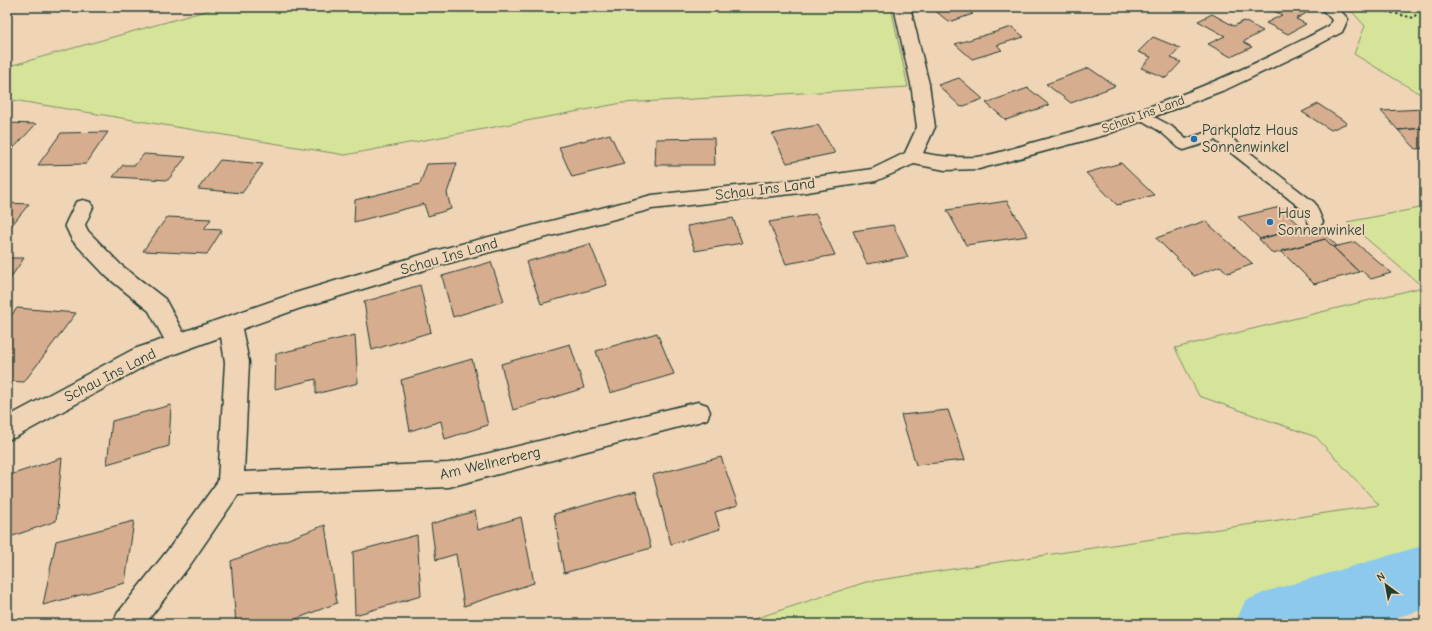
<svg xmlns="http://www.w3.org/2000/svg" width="1432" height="631" font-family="'Comic Neue',sans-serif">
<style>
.green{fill:#d5e498;stroke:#7a9066}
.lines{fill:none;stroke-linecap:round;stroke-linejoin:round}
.river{fill:#8cc9ec;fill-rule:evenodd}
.building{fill:#d7ad8f;stroke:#1f3d34}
.lane-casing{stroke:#1f3d34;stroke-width:3}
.street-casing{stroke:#1f3d34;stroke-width:3}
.path{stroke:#1f3d34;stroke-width:2;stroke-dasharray:2.5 2.5;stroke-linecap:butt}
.lane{fill:#f0d4b6;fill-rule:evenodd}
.street{fill:#f0d4b6;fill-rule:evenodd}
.poi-dot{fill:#1f6fb2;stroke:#f0d4b6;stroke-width:1.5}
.labels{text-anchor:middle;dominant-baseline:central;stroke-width:4;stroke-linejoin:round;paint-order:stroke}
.far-street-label{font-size:13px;fill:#1f3d34;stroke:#f0d4b6}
.poi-label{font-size:15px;fill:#1f3d34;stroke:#f0d4b6;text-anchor:start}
.street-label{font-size:15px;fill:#1f3d34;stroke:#f0d4b6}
</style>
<rect width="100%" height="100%" fill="#f0d4b6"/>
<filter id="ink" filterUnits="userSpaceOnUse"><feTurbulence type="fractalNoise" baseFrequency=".025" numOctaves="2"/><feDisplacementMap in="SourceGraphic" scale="8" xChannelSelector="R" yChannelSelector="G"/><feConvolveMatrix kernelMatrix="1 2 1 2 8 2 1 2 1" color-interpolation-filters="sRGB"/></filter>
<g filter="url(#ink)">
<path class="green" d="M 220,7 L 891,7 L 908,87 L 622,103 L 345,155 L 7,99 L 7,62 L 13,65 Z
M 1348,7 L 1425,7 L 1425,97 L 1354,54 L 1365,26 Z
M 1425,207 L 1425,590 L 1353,624 L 739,624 L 866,582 L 1379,505 L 1316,437 L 1199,396 L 1175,348 L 1423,287 L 1347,222 Z"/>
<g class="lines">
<path class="river" d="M 1425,545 L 1425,609 L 1375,624 L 1235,624 L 1245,601 L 1268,591 Z"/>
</g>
<path class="building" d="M 938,7 L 984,7 L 969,12 L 973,14 L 949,22 L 933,9 Z
M 1282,7 L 1302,7 L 1310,11 L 1296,19 L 1306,24 L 1288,34 L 1266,23 L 1282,15 L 1274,11 Z
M 1212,14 L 1234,26 L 1244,21 L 1263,31 L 1243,42 L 1252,47 L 1231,57 L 1208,44 L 1225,36 L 1198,21 Z
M 1012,27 L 1024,37 L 997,45 L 1002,50 L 972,59 L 955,44 Z
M 1153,37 L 1180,48 L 1171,58 L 1181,62 L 1166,78 L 1141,68 L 1151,57 L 1138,52 Z
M 1089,68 L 1115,86 L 1071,103 L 1046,84 Z
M 959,78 L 983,99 L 961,107 L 938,85 Z
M 1028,88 L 1049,105 L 1006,120 L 986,103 Z
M 1318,104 L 1347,123 L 1331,130 L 1302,112 Z
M 1425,109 L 1425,128 L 1398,130 L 1381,111 Z
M 7,123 L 36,124 L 7,155 Z
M 818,125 L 835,153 L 787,163 L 772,134 Z
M 1425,128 L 1425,148 L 1416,149 L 1398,130 Z
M 108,132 L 86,164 L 38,165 L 61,133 Z
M 610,134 L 624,164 L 572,177 L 559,147 Z
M 714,138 L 715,165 L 655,165 L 656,139 Z
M 144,154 L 186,157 L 168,180 L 113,177 L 123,165 L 135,165 Z
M 220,160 L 263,164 L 242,193 L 198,189 Z
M 457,163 L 447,193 L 451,209 L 428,216 L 424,204 L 354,222 L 355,200 L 420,184 L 427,164 Z
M 1121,163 L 1125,167 L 1154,195 L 1117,205 L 1086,173 Z
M 1007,201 L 1028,236 L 966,245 L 947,210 Z
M 7,203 L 29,204 L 7,231 Z
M 1280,207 L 1303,228 L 1260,239 L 1238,217 Z
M 816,214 L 835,255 L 786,264 L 769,222 Z
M 167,217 L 211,219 L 204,229 L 222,230 L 207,254 L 143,251 Z
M 733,218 L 742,243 L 695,251 L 687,226 Z
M 1205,221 L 1253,264 L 1228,273 L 1220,266 L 1194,276 L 1156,238 Z
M 1314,224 L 1337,246 L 1333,247 L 1325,239 L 1273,254 L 1259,239 Z
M 893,225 L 908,257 L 867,264 L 853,231 Z
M 1325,239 L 1333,247 L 1359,272 L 1314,284 L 1281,251 Z
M 1355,242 L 1391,273 L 1371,279 L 1361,270 L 1359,272 L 1333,247 Z
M 590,244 L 607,285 L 541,304 L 526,262 Z
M 7,258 L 24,258 L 7,283 Z
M 491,262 L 504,301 L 453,317 L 442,276 Z
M 420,285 L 431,332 L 372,350 L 364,302 Z
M 17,308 L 76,313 L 24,382 L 7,381 L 7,321 Z
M 657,333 L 674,374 L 610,393 L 596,351 Z
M 355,335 L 358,383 L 316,394 L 316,379 L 275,389 L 276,354 Z
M 570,344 L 584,388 L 513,410 L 501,364 Z
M 472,359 L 488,425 L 445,439 L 441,421 L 410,431 L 401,380 Z
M 171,405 L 169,446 L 107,464 L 112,421 Z
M 948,410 L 965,460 L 916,465 L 901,415 Z
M 721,457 L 738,505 L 715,512 L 720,529 L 671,544 L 653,475 Z
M 62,458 L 56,521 L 7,538 L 7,476 Z
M 636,491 L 651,548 L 564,573 L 554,514 Z
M 475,511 L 478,530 L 521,517 L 534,583 L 464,606 L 456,554 L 436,560 L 431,524 Z
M 134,521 L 125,583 L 43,605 L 56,541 Z
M 325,525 L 337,603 L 283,624 L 236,624 L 231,561 Z
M 417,535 L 421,596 L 355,615 L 353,552 Z"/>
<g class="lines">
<defs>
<path id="lane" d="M 1143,111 L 1171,126 L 1186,139 L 1217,129 L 1222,131 L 1315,203 L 1323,222 L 1320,226 L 1315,228 L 1310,226 L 1303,210 L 1215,140 L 1184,150 L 1179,148 L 1161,132 L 1138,118 L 1136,115 L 1138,112 Z"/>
<path id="street" d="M 894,7 L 910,7 L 929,84 L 935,127 L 923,153 C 941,157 958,158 977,157 C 995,155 1023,145 1042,140 C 1142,114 1238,75 1329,26 L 1332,20 L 1320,7 L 1337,7 L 1348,19 L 1342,32 L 1301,54 L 1227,89 L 1105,135 L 979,169 L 945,170 L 914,164 L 876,181 L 801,193 L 652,209 L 434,267 L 298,309 L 242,329 L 249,362 L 244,472 L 449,463 L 698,402 L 707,405 L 710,412 L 707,419 L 698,422 L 449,487 L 238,495 L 190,565 L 145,624 L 113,624 L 117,614 L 171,546 L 218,481 L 225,362 L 221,337 L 150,363 L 16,437 L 7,440 L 7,417 L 134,349 L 164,339 L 149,311 L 107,277 L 72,240 L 65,225 L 76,202 L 83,200 L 90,202 L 93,207 L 85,225 L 88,231 L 121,265 L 165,299 L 183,332 L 292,294 L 434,251 L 652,195 L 801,179 L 872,169 L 905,153 L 917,127 L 911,84 Z"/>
</defs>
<use href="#lane" class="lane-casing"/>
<use href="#street" class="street-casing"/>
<path class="path" d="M 1357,8 L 1367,7 L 1414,18 L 1417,12 L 1413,7"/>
<use href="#lane" class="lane"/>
<use href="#street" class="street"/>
</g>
</g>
<g class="poi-dot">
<circle cx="1194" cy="139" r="4"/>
<circle cx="1270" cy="222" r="4"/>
</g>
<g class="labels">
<g class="far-street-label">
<text transform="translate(1143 114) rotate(-20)">Schau Ins Land</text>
</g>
<g class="poi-label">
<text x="1202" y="130">Parkplatz Haus<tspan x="1202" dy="17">Sonnenwinkel</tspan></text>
<text x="1278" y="213">Haus<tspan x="1278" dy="17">Sonnenwinkel</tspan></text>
</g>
<g class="street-label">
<text transform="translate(765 189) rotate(-7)">Schau Ins Land</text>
<text transform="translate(449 256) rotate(-16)">Schau Ins Land</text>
<text transform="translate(110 375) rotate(-27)">Schau Ins Land</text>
<text transform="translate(490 463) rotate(-13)">Am Wellnerberg</text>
</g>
</g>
<rect width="1432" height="631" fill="none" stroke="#f0d4b6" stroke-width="24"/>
<rect x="12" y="12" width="1408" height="607" fill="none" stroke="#1f3d34" stroke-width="1.5" filter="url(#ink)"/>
<g transform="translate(1386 585) rotate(328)" stroke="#f0d4b6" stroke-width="3" paint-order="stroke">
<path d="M0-3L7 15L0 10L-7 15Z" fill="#1f3d34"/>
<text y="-6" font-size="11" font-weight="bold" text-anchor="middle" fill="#1f3d34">N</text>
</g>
</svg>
